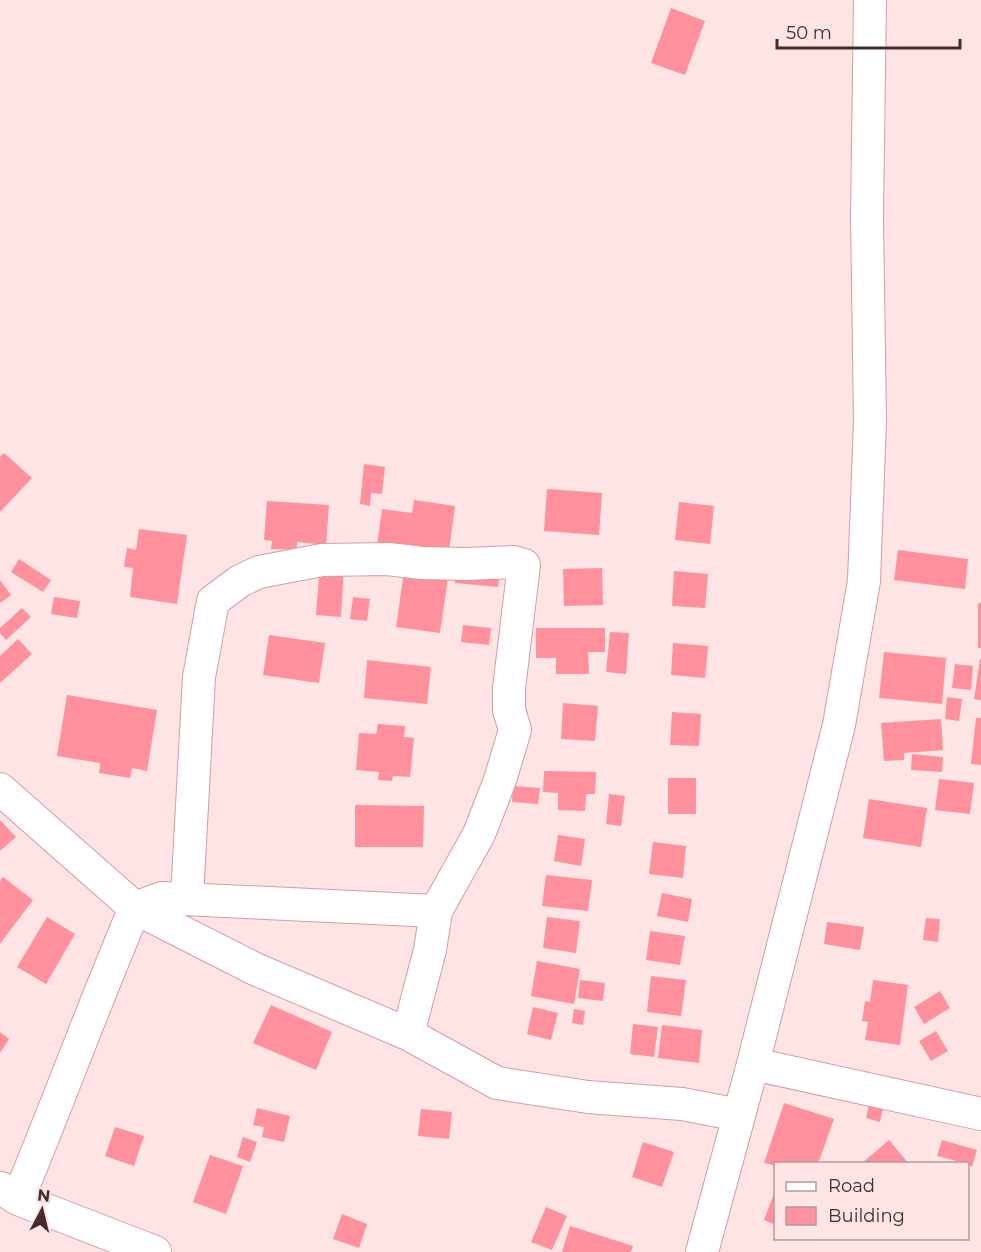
<svg xmlns="http://www.w3.org/2000/svg" width="981" height="1252" font-family="Montserrat,sans-serif">
<style>
.building{fill:#ff909c}
.lines{fill:none;stroke-linecap:round;stroke-linejoin:round}
.minor-casing{stroke:#d89ca0;stroke-width:34}
.minor{stroke:#fff;stroke-width:32}
</style>
<rect width="100%" height="100%" fill="#fee4e5"/>
<path class="building" d="M 671,8 L 705,21 L 685,75 L 651,63 Z
M 4,453 L 32,478 L 0,512 L 0,457 Z
M 364,464 L 385,467 L 382,494 L 371,493 L 370,506 L 360,504 Z
M 547,489 L 602,493 L 599,535 L 544,531 Z
M 414,500 L 455,506 L 448,558 L 377,545 L 382,509 L 412,513 Z
M 267,501 L 329,505 L 326,545 L 297,542 L 297,550 L 271,549 L 272,541 L 264,540 Z
M 679,502 L 714,506 L 710,544 L 675,540 Z
M 139,529 L 187,535 L 177,604 L 130,597 L 133,568 L 124,567 L 127,548 L 136,550 Z
M 898,550 L 968,559 L 965,589 L 894,580 Z
M 19,559 L 51,580 L 43,592 L 11,572 Z
M 320,564 L 344,566 L 341,617 L 316,615 Z
M 405,565 L 449,571 L 440,633 L 396,627 Z
M 456,566 L 500,570 L 498,587 L 455,583 Z
M 602,568 L 603,605 L 564,606 L 563,569 Z
M 674,571 L 708,574 L 705,608 L 672,606 Z
M 0,580 L 11,595 L 0,603 Z
M 54,597 L 80,601 L 77,618 L 51,614 Z
M 353,597 L 370,599 L 367,621 L 350,619 Z
M 978,603 L 981,603 L 981,648 L 978,648 Z
M 22,608 L 31,617 L 6,640 L 0,633 L 0,628 Z
M 463,625 L 491,628 L 489,645 L 461,642 Z
M 536,628 L 605,628 L 605,652 L 588,652 L 589,674 L 556,674 L 556,658 L 536,658 Z
M 610,632 L 629,633 L 626,674 L 606,672 Z
M 269,635 L 325,643 L 319,683 L 263,675 Z
M 18,639 L 32,654 L 0,683 L 0,656 Z
M 673,643 L 708,646 L 705,678 L 671,675 Z
M 884,652 L 946,658 L 942,704 L 879,698 Z
M 980,659 L 981,659 L 981,700 L 974,699 Z
M 367,660 L 431,667 L 427,704 L 364,698 Z
M 955,664 L 973,666 L 971,690 L 952,688 Z
M 67,695 L 157,710 L 147,771 L 132,768 L 130,778 L 99,773 L 100,763 L 57,756 Z
M 947,697 L 962,699 L 959,721 L 945,719 Z
M 563,703 L 598,706 L 595,741 L 561,739 Z
M 672,712 L 701,714 L 699,746 L 670,745 Z
M 976,718 L 981,718 L 981,765 L 971,764 Z
M 941,719 L 943,750 L 904,753 L 904,760 L 884,761 L 881,723 Z
M 378,724 L 405,726 L 404,737 L 414,738 L 410,777 L 393,776 L 392,781 L 378,780 L 379,772 L 356,770 L 359,733 L 376,734 Z
M 912,754 L 943,757 L 942,772 L 911,770 Z
M 544,771 L 596,772 L 595,794 L 586,794 L 585,811 L 558,810 L 558,793 L 543,792 Z
M 668,778 L 696,778 L 696,814 L 668,814 Z
M 939,779 L 974,783 L 970,814 L 935,810 Z
M 513,786 L 540,788 L 538,804 L 512,802 Z
M 609,794 L 625,796 L 621,826 L 606,824 Z
M 869,799 L 927,808 L 921,847 L 863,838 Z
M 355,805 L 424,806 L 423,847 L 355,847 Z
M 0,820 L 16,837 L 0,851 Z
M 558,835 L 585,839 L 581,866 L 554,861 Z
M 653,842 L 686,846 L 683,878 L 649,874 Z
M 546,875 L 592,880 L 588,911 L 542,906 Z
M 3,877 L 33,900 L 0,944 L 0,881 Z
M 662,893 L 692,899 L 688,922 L 657,916 Z
M 47,917 L 75,934 L 46,984 L 17,967 Z
M 547,917 L 580,921 L 576,953 L 543,948 Z
M 926,918 L 940,919 L 938,942 L 923,940 Z
M 827,922 L 864,927 L 860,950 L 824,944 Z
M 650,931 L 685,936 L 680,965 L 646,960 Z
M 537,961 L 580,969 L 574,1004 L 531,996 Z
M 651,976 L 686,980 L 681,1016 L 647,1012 Z
M 580,980 L 605,983 L 603,1001 L 578,998 Z
M 873,980 L 908,985 L 900,1045 L 865,1040 L 868,1022 L 862,1021 L 865,1001 L 870,1002 Z
M 940,991 L 950,1008 L 924,1024 L 914,1007 Z
M 271,1005 L 332,1032 L 316,1070 L 253,1043 Z
M 533,1007 L 558,1013 L 551,1040 L 527,1034 Z
M 574,1009 L 585,1011 L 583,1025 L 572,1023 Z
M 633,1024 L 658,1027 L 654,1057 L 630,1054 Z
M 662,1025 L 702,1030 L 699,1063 L 658,1058 Z
M 936,1031 L 948,1051 L 931,1061 L 919,1041 Z
M 0,1032 L 9,1039 L 0,1053 Z
M 784,1103 L 834,1119 L 818,1164 L 776,1164 L 776,1166 L 764,1163 Z
M 869,1105 L 883,1108 L 880,1122 L 866,1118 Z
M 257,1108 L 290,1116 L 284,1142 L 262,1137 L 264,1127 L 253,1125 Z
M 421,1109 L 452,1112 L 449,1139 L 418,1136 Z
M 115,1127 L 144,1136 L 134,1166 L 105,1156 Z
M 243,1137 L 257,1142 L 250,1162 L 237,1157 Z
M 889,1140 L 909,1164 L 861,1164 Z
M 942,1140 L 977,1150 L 972,1167 L 968,1164 L 937,1156 Z
M 643,1142 L 674,1152 L 662,1187 L 632,1177 Z
M 210,1155 L 243,1166 L 226,1214 L 193,1202 Z
M 776,1188 L 776,1225 L 764,1220 Z
M 546,1207 L 567,1216 L 552,1250 L 531,1242 Z
M 342,1214 L 367,1224 L 359,1248 L 333,1239 Z
M 570,1226 L 633,1246 L 631,1252 L 562,1252 Z"/>
<g class="lines">
<defs>
<path id="minor" d="M 0,789 L 135,908 L 255,969 L 408,1034 L 430,950 L 436,911 L 479,834 L 500,780 L 515,730 L 509,710 L 509,688 L 524,565 L 514,562 L 465,564 L 422,563 L 388,559 L 322,560 L 259,572 L 240,581 L 213,601 L 199,677 L 187,898
M 408,1034 L 497,1083 L 588,1097 L 682,1104 L 739,1115
M 753,1064 L 981,1114
M 1,1188 L 18,1199 L 155,1252
M 18,1199 C 58,1103 94,1004 135,908 L 162,898 L 436,911
M 702,1252 L 753,1064 L 839,725 L 864,581 L 870,421 L 867,217 L 870,0"/>
</defs>
<use href="#minor" class="minor-casing"/>
<use href="#minor" class="minor"/>
</g>
<rect x="774" y="1162" width="195" height="78" fill="#fee4e5" stroke="#b49a9c" stroke-width="1.5"/>
<rect x="786" y="1182" width="30" height="9" fill="#ffffff" stroke="#b49a9c" stroke-width="1.5"/>
<text x="828" y="1192" font-size="18" fill="#442c2e">Road</text>
<rect x="786" y="1207" width="30" height="18" fill="#ff909c" stroke="#b49a9c" stroke-width="1.5"/>
<text x="828" y="1222" font-size="18" fill="#442c2e">Building</text>
<g transform="translate(42 1210) rotate(7)" stroke="#fee4e5" stroke-width="4.5" paint-order="stroke">
<path d="M0-4.5L10 22L0 15L-10 22Z" fill="#442c2e"/>
<text y="-9" font-size="16" font-weight="bold" text-anchor="middle" fill="#442c2e">N</text>
</g>
<path d="M777 39v9h183v-9" fill="none" stroke="#442c2e" stroke-width="3"/>
<text x="786" y="39" font-size="18" fill="#442c2e" stroke="#fee4e5" stroke-width="4.5" paint-order="stroke">50 m</text>
</svg>
